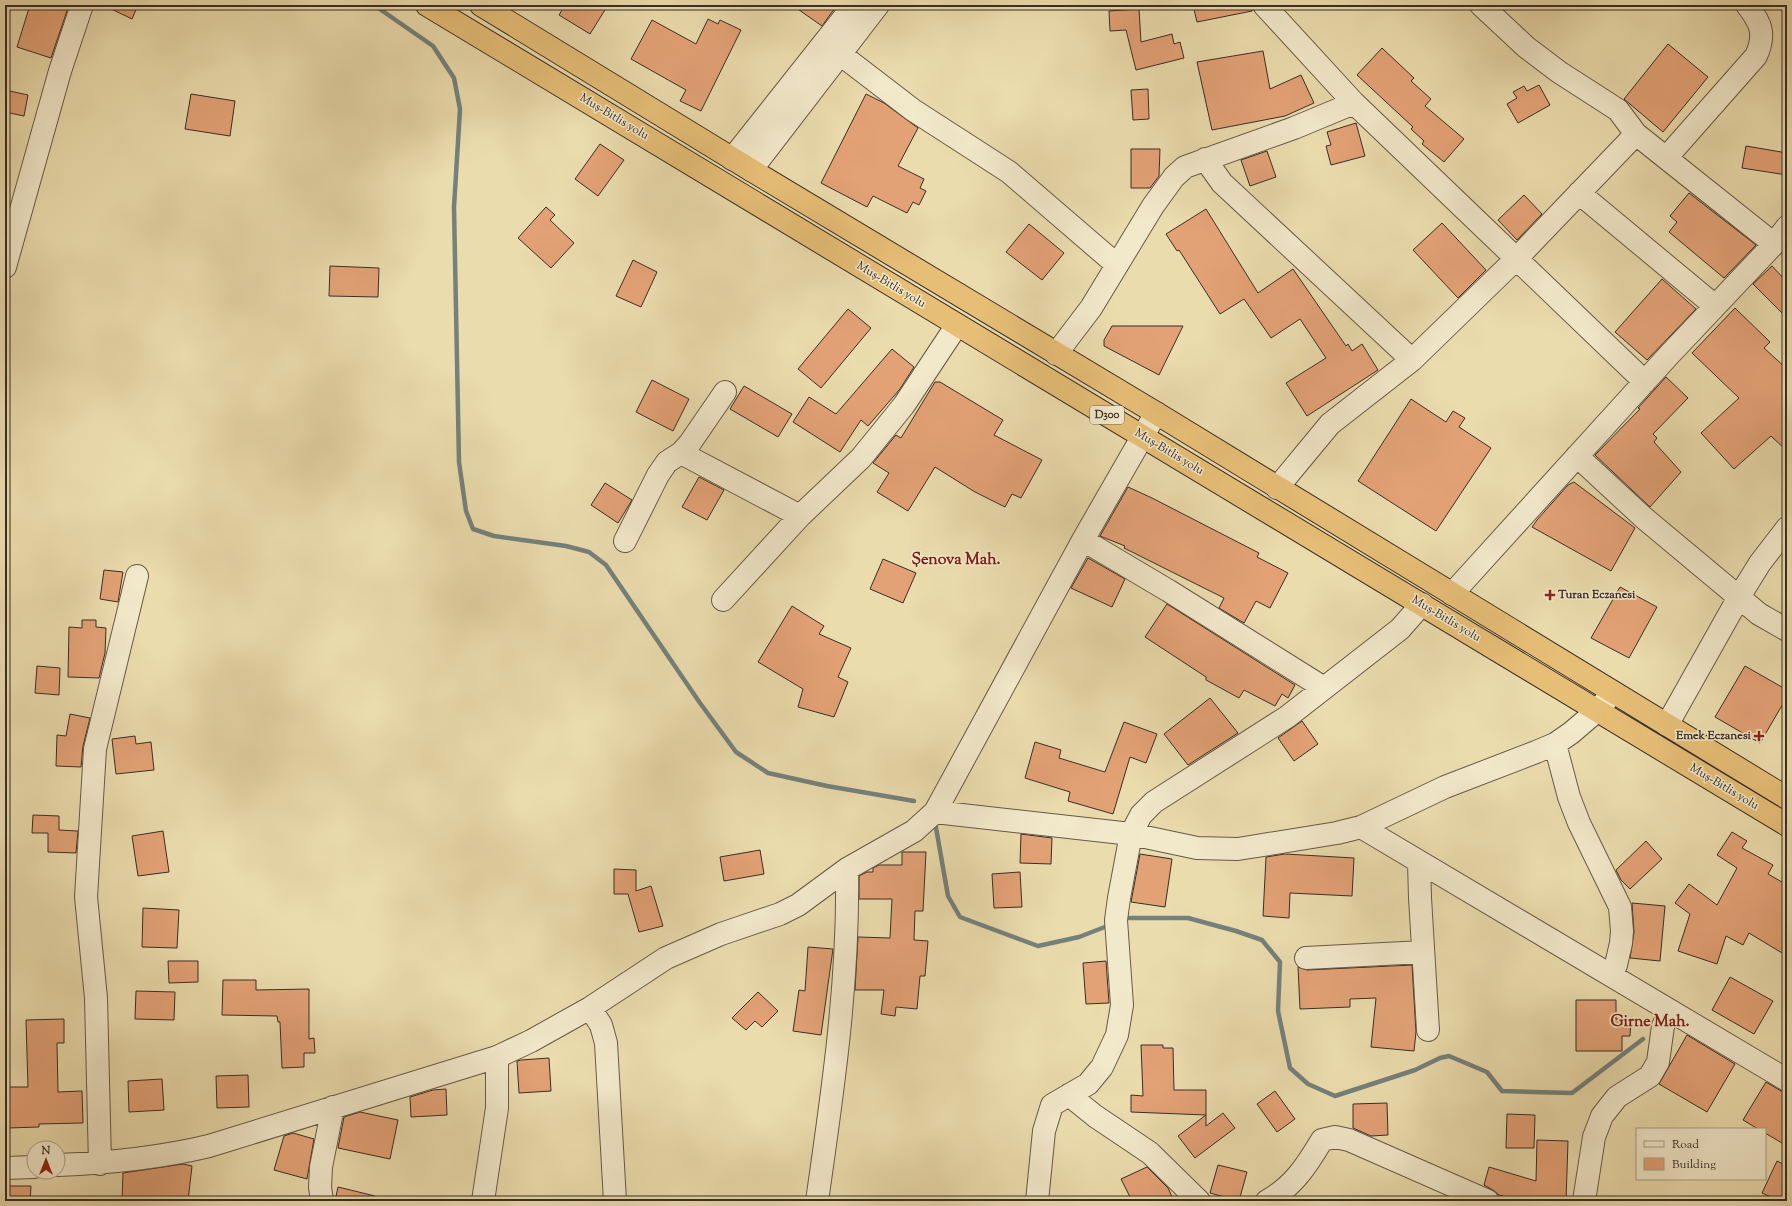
<svg xmlns="http://www.w3.org/2000/svg" width="1792" height="1206" font-family="'Sorts Mill Goudy',serif">
<style>
.lines{fill:none;stroke-linecap:round;stroke-linejoin:round}
.stream{stroke:#74817c;stroke-width:4.5}
.building{fill:#e3a276;stroke:#392d27}
.minor-casing{stroke:#665948;stroke-width:24}
.highway-casing{stroke:#392d27;stroke-width:24}
.minor{stroke:#f2e8ca;stroke-width:22}
.highway{stroke:#e6be76;stroke-width:22}
.poi-dot{fill:#8f2418;stroke:#f2e8ca;stroke-width:1.5}
.labels{text-anchor:middle;dominant-baseline:central;stroke-width:3;stroke-linejoin:round;paint-order:stroke}
.shield{fill:#f2e8ca;stroke:#706558;stroke-width:1}
.shield-label{font-size:11px;font-weight:bold;fill:#392d27}
.street-label{font-size:12px;fill:#392d27;stroke:#f2e8ca}
.poi-label{font-size:12px;font-weight:bold;fill:#392d27;stroke:#f2e8ca;text-anchor:start}
.district-label{font-size:16px;font-weight:bold;fill:#7a1f14;stroke:#f2e8ca}
</style>
<rect width="100%" height="100%" fill="#ebdcad"/>
<filter id="stains"><feTurbulence type="fractalNoise" baseFrequency=".005" numOctaves="4"/><feColorMatrix values="0 0 0 0 .2 0 0 0 0 .09 0 0 0 0 .02 0 0 0 .5 -.17"/></filter>
<radialGradient id="worn" r=".72"><stop offset=".6" stop-color="#630" stop-opacity="0"/><stop offset="1" stop-color="#630" stop-opacity=".3"/></radialGradient>
<g class="lines">
<path class="stream" d="M 374,5 L 433,46 L 454,78 L 460,109 L 454,207 L 459,462 L 466,511 L 473,529 L 494,536 L 566,546 L 589,552 L 606,565 L 700,703 L 736,752 L 768,773 L 827,786 L 914,801
M 935,822 L 948,896 L 960,917 L 1038,946 L 1079,937 L 1110,925
M 1123,920 L 1128,918 L 1188,918 L 1236,931 L 1262,940 L 1280,962 L 1278,1011 L 1290,1068 L 1308,1084 L 1335,1096 L 1415,1070 L 1440,1058 L 1449,1056 L 1487,1072 L 1502,1091 L 1572,1093 L 1643,1039"/>
</g>
<path class="building" d="M 30,5 L 69,5 L 51,58 L 17,47 Z
M 103,5 L 138,5 L 132,19 Z
M 565,5 L 608,5 L 590,34 L 559,15 Z
M 792,5 L 837,5 L 822,26 Z
M 1193,5 L 1251,5 L 1252,11 L 1197,22 Z
M 1139,9 L 1141,42 L 1172,34 L 1174,44 L 1180,42 L 1184,58 L 1136,70 L 1126,30 L 1110,31 L 1109,11 Z
M 708,19 L 718,24 L 720,20 L 741,30 L 701,111 L 680,101 L 686,90 L 631,59 L 652,20 L 696,44 Z
M 1668,44 L 1708,77 L 1663,132 L 1624,99 Z
M 1382,48 L 1414,78 L 1411,81 L 1431,99 L 1425,106 L 1464,139 L 1444,162 L 1422,144 L 1424,141 L 1411,129 L 1413,127 L 1357,75 Z
M 1263,51 L 1270,89 L 1301,75 L 1314,103 L 1285,116 L 1212,130 L 1197,62 Z
M 1539,85 L 1550,105 L 1518,123 L 1507,104 L 1517,98 L 1513,92 L 1524,86 L 1527,91 Z
M 1148,89 L 1149,119 L 1133,120 L 1131,90 Z
M 5,90 L 28,95 L 24,116 L 5,112 Z
M 191,94 L 235,101 L 230,136 L 185,129 Z
M 866,94 L 884,103 L 918,128 L 898,166 L 924,179 L 920,188 L 926,191 L 919,205 L 913,202 L 907,213 L 873,196 L 867,207 L 821,183 Z
M 1356,123 L 1365,156 L 1331,165 L 1326,146 L 1331,145 L 1327,132 Z
M 600,144 L 624,160 L 598,196 L 575,179 Z
M 1746,146 L 1787,153 L 1787,175 L 1742,168 Z
M 1131,149 L 1160,149 L 1159,176 L 1150,188 L 1131,188 Z
M 1267,151 L 1276,177 L 1250,186 L 1241,160 Z
M 1689,193 L 1756,245 L 1724,278 L 1669,232 L 1677,222 L 1670,216 Z
M 1524,195 L 1542,214 L 1517,240 L 1498,220 Z
M 546,207 L 555,215 L 550,220 L 574,243 L 551,268 L 518,238 Z
M 1206,209 L 1258,293 L 1293,269 L 1346,346 L 1348,344 L 1352,351 L 1362,344 L 1378,370 L 1307,416 L 1286,383 L 1326,358 L 1300,319 L 1271,338 L 1244,299 L 1220,314 L 1179,250 L 1177,251 L 1166,234 Z
M 1442,223 L 1486,270 L 1458,298 L 1413,250 Z
M 1029,224 L 1064,253 L 1042,280 L 1006,252 Z
M 633,260 L 657,272 L 641,307 L 616,296 Z
M 330,266 L 379,268 L 378,297 L 329,296 Z
M 1772,266 L 1787,282 L 1787,318 L 1753,284 Z
M 1662,279 L 1696,309 L 1647,360 L 1615,332 Z
M 1735,308 L 1770,342 L 1764,348 L 1787,369 L 1787,451 L 1771,436 L 1734,469 L 1701,433 L 1739,398 L 1692,353 Z
M 848,309 L 871,328 L 821,388 L 798,369 Z
M 1112,326 L 1183,326 L 1159,375 L 1104,346 L 1104,340 Z
M 892,349 L 914,367 L 900,389 L 868,426 L 861,420 L 840,452 L 793,422 L 809,397 L 836,414 Z
M 1666,377 L 1688,398 L 1653,434 L 1657,438 L 1654,442 L 1681,472 L 1650,507 L 1595,455 L 1640,409 L 1638,408 Z
M 652,380 L 689,399 L 673,431 L 636,412 Z
M 935,382 L 940,382 L 1003,420 L 994,435 L 1042,460 L 1021,498 L 1012,494 L 1005,507 L 975,492 L 935,467 L 908,511 L 877,492 L 889,473 L 873,463 L 896,435 L 901,438 Z
M 744,386 L 792,414 L 778,437 L 730,409 Z
M 1411,399 L 1446,422 L 1453,411 L 1465,418 L 1459,427 L 1491,448 L 1436,531 L 1358,481 Z
M 699,477 L 724,490 L 707,520 L 682,507 Z
M 1574,482 L 1635,528 L 1611,571 L 1532,527 L 1537,520 L 1568,485 Z
M 605,483 L 632,500 L 618,523 L 591,505 Z
M 1128,487 L 1152,498 L 1259,553 L 1257,557 L 1288,573 L 1270,608 L 1256,601 L 1244,623 L 1219,608 L 1224,598 L 1124,548 L 1125,546 L 1100,536 Z
M 1088,558 L 1125,579 L 1112,607 L 1071,588 Z
M 883,559 L 916,573 L 903,603 L 870,589 Z
M 104,570 L 123,572 L 118,602 L 100,599 Z
M 1620,587 L 1657,607 L 1629,658 L 1591,638 Z
M 1167,604 L 1295,685 L 1288,698 L 1282,694 L 1275,706 L 1244,690 L 1239,698 L 1206,680 L 1206,677 L 1145,637 Z
M 792,606 L 824,626 L 819,634 L 851,648 L 838,677 L 848,682 L 834,717 L 798,707 L 803,689 L 758,662 Z
M 82,620 L 96,620 L 96,627 L 106,628 L 105,653 L 99,678 L 68,677 L 69,627 L 82,628 Z
M 37,666 L 60,668 L 59,695 L 35,693 Z
M 1745,666 L 1787,690 L 1787,697 L 1760,743 L 1715,717 Z
M 1210,698 L 1238,733 L 1188,765 L 1164,734 Z
M 70,714 L 90,718 L 83,746 L 81,767 L 56,766 L 57,735 L 66,736 Z
M 1302,721 L 1318,744 L 1294,761 L 1278,738 Z
M 1124,722 L 1157,734 L 1146,763 L 1130,757 L 1113,814 L 1068,801 L 1070,792 L 1025,778 L 1035,742 L 1061,750 L 1059,758 L 1105,772 Z
M 135,736 L 136,744 L 151,742 L 154,770 L 116,774 L 112,739 Z
M 33,815 L 59,816 L 59,830 L 78,831 L 76,853 L 48,852 L 48,833 L 32,833 Z
M 163,831 L 169,872 L 138,876 L 132,836 Z
M 1732,832 L 1747,841 L 1742,848 L 1773,865 L 1768,874 L 1787,885 L 1787,956 L 1749,933 L 1743,945 L 1726,936 L 1717,964 L 1678,951 L 1690,914 L 1675,903 L 1689,884 L 1717,905 L 1737,868 L 1717,855 Z
M 1021,834 L 1052,838 L 1051,864 L 1020,863 Z
M 1646,841 L 1662,859 L 1630,889 L 1621,880 L 1616,870 Z
M 760,850 L 764,874 L 724,881 L 720,857 Z
M 902,852 L 926,852 L 923,911 L 915,911 L 914,940 L 928,941 L 925,976 L 920,976 L 917,1009 L 896,1007 L 895,1016 L 881,1014 L 884,990 L 855,990 L 858,937 L 890,938 L 892,899 L 859,899 L 859,876 L 867,872 L 873,872 L 873,868 L 879,865 L 902,865 Z
M 1140,854 L 1172,859 L 1165,907 L 1131,902 Z
M 1285,854 L 1354,858 L 1352,896 L 1290,893 L 1289,918 L 1263,916 L 1266,857 Z
M 614,869 L 636,870 L 636,891 L 651,886 L 663,926 L 639,932 L 628,894 L 614,894 Z
M 1020,872 L 1022,907 L 994,908 L 992,874 Z
M 1632,903 L 1665,906 L 1660,961 L 1630,958 L 1634,932 Z
M 143,908 L 179,910 L 177,948 L 142,947 Z
M 808,947 L 833,949 L 821,1035 L 793,1031 L 799,990 L 805,991 Z
M 168,961 L 198,961 L 198,982 L 169,983 Z
M 1106,961 L 1109,1003 L 1086,1004 L 1083,963 Z
M 1412,965 L 1416,1032 L 1414,1051 L 1371,1047 L 1376,998 L 1350,999 L 1350,1007 L 1300,1009 L 1298,967 L 1307,970 Z
M 1730,977 L 1773,1001 L 1754,1034 L 1712,1010 Z
M 223,980 L 256,980 L 256,990 L 309,989 L 309,1039 L 314,1038 L 315,1053 L 304,1053 L 304,1067 L 282,1068 L 280,1022 L 278,1022 L 277,1016 L 222,1015 Z
M 136,991 L 175,992 L 174,1020 L 135,1019 Z
M 758,992 L 778,1011 L 762,1027 L 755,1021 L 746,1030 L 732,1018 Z
M 1576,1000 L 1616,1000 L 1616,1019 L 1631,1019 L 1630,1036 L 1622,1036 L 1622,1051 L 1576,1051 Z
M 64,1019 L 64,1043 L 57,1043 L 58,1092 L 82,1091 L 83,1123 L 39,1124 L 39,1127 L 8,1128 L 7,1087 L 28,1087 L 26,1020 Z
M 1687,1035 L 1735,1064 L 1707,1112 L 1659,1084 Z
M 1141,1045 L 1163,1045 L 1163,1048 L 1173,1048 L 1174,1090 L 1206,1090 L 1206,1126 L 1223,1113 L 1235,1128 L 1195,1158 L 1178,1136 L 1206,1115 L 1131,1112 L 1131,1095 L 1143,1096 Z
M 549,1058 L 551,1091 L 519,1093 L 517,1061 L 521,1060 Z
M 248,1075 L 249,1107 L 217,1108 L 216,1076 Z
M 162,1079 L 164,1110 L 129,1112 L 128,1081 Z
M 1766,1082 L 1781,1091 L 1787,1092 L 1787,1135 L 1782,1143 L 1765,1133 L 1765,1129 L 1758,1129 L 1743,1120 Z
M 446,1089 L 447,1115 L 411,1117 L 410,1097 L 433,1090 Z
M 1275,1091 L 1295,1119 L 1277,1132 L 1257,1104 Z
M 1387,1103 L 1388,1135 L 1371,1136 L 1353,1128 L 1353,1104 Z
M 360,1112 L 398,1120 L 390,1159 L 338,1148 L 344,1117 Z
M 1507,1114 L 1535,1115 L 1534,1148 L 1506,1148 Z
M 293,1133 L 314,1139 L 307,1179 L 274,1170 L 284,1136 Z
M 1537,1140 L 1568,1141 L 1566,1201 L 1519,1201 L 1499,1195 L 1493,1190 L 1484,1185 L 1489,1167 L 1536,1181 Z
M 1777,1161 L 1787,1166 L 1787,1201 L 1780,1201 L 1762,1193 Z
M 183,1164 L 192,1166 L 188,1201 L 122,1201 L 123,1173 Z
M 1218,1165 L 1247,1172 L 1239,1201 L 1210,1193 Z
M 1147,1167 L 1168,1188 L 1174,1201 L 1132,1201 L 1121,1179 Z
M 7,1186 L 31,1186 L 30,1201 L 6,1201 Z
M 338,1187 L 375,1196 L 374,1201 L 335,1201 Z"/>
<g class="lines">
<defs>
<path id="minor" d="M 1264,5 L 1354,103 L 1645,382
M 1481,5 L 1526,47 L 1559,72 L 1618,110 L 1636,134 L 1774,244
M 840,54 L 913,110 L 1009,172 L 1117,265
M 1666,158 L 1756,56 C 1766,34 1761,23 1747,5
M 732,159 L 854,5
M 1205,159 L 1222,183 L 1412,360
M 751,170 L 878,5
M 1579,193 L 1715,306
M 5,267 L 60,71 L 82,5
M 1056,354 L 1091,308 L 1153,206 L 1174,177 L 1185,167 L 1294,128 L 1354,103
M 681,453 L 800,516
M 1577,456 L 1644,518 L 1759,614 L 1787,630
M 1277,488 L 1330,424 L 1412,360 L 1516,259 L 1636,134
M 1083,540 L 1169,591 L 1324,688
M 625,541 L 658,475 L 667,462 L 681,453 L 690,443 L 725,392
M 1452,594 L 1669,355 L 1774,244 L 1787,227
M 723,600 L 800,516 L 861,458 L 904,405 L 957,325
M 1667,725 L 1739,597 L 1760,563 L 1787,528
M 1555,744 L 1569,797 L 1579,823 L 1620,907 L 1622,931 L 1621,943 L 1616,965 L 1611,975
M 935,812 L 1083,540 L 1156,413
M 1361,827 L 1787,1080
M 1419,862 L 1420,898 L 1428,1030
M 1306,958 L 1423,952
M 590,1008 L 601,1025 L 606,1043 L 615,1201
M 1069,1095 L 1095,1116 L 1150,1153 L 1199,1201
M 100,1164 L 96,998 L 86,897 L 95,749 L 137,576
M 58,1165 C 109,1163 159,1158 209,1146 L 497,1057 L 531,1041 L 590,1008 L 666,958 L 721,934 L 780,914 L 798,905 L 847,869 L 914,831 L 935,812 L 1131,834 L 1197,848 L 1238,849 L 1337,833 L 1361,827 L 1445,787 L 1536,752 L 1555,744 L 1571,733 L 1598,710 L 1613,692
M 5,1168 L 34,1167
M 322,1201 L 320,1187 L 321,1167 L 333,1107
M 483,1201 L 497,1108 L 497,1057
M 817,1201 C 833,1090 849,981 847,869
M 1037,1201 L 1044,1131 L 1052,1105 L 1088,1084 L 1102,1067 L 1117,1035 L 1122,1005 L 1116,920 L 1119,898 L 1131,834 L 1141,815 L 1154,802 L 1287,717 L 1400,629 L 1422,604
M 1267,1201 C 1294,1186 1307,1165 1322,1140 L 1335,1137 L 1349,1140 L 1488,1201
M 1584,1201 L 1594,1137 L 1602,1116 L 1617,1097 L 1650,1076 L 1658,1062 L 1663,1026 L 1670,1011"/>
<path id="highway" d="M 427,5 L 1787,825
M 481,5 L 751,170 L 1156,413 L 1787,798"/>
</defs>
<use href="#minor" class="minor-casing"/>
<use href="#highway" class="highway-casing"/>
<use href="#minor" class="minor"/>
<use href="#highway" class="highway"/>
</g>
<g class="poi-dot">
<path d="M1548 589h4v4h4v4h-4v4h-4v-4h-4v-4h4z"/>
<path d="M1757 730h4v4h4v4h-4v4h-4v-4h-4v-4h4z"/>
</g>
<g class="labels">
<rect class="shield" x="1090" y="406" width="34" height="18" rx="3"/>
<g class="shield-label">
<text x="1107" y="415">D300</text>
</g>
<g class="street-label">
<text transform="translate(614 117) rotate(31)">Muş-Bitlis yolu</text>
<text transform="translate(891 285) rotate(31)">Muş-Bitlis yolu</text>
<text transform="translate(1169 452) rotate(31)">Muş-Bitlis yolu</text>
<text transform="translate(1446 619) rotate(31)">Muş-Bitlis yolu</text>
<text transform="translate(1724 787) rotate(31)">Muş-Bitlis yolu</text>
</g>
<g class="poi-label">
<text x="1558" y="595">Turan Eczanesi</text>
<text x="1751" y="736" text-anchor="end">Emek Eczanesi</text>
</g>
<g class="district-label">
<text x="956" y="560">Şenova Mah.</text>
<text x="1650" y="1022">Girne Mah.</text>
</g>
</g>
<rect width="1792" height="1206" fill="none" stroke="#ebdcad" stroke-width="20"/>
<rect x="6" y="6" width="1780" height="1194" fill="none" stroke="#392d27" stroke-width="2"/>
<rect x="10" y="10" width="1772" height="1186" fill="none" stroke="#392d27"/>
<rect x="1636" y="1128" width="130" height="52" fill="#f2e8ca" stroke="#a89d89"/>
<rect x="1644" y="1141" width="20" height="6" fill="#f2e8ca" stroke="#a89d89"/>
<text x="1672" y="1148" font-size="12" fill="#392d27">Road</text>
<rect x="1644" y="1158" width="20" height="12" fill="#e3a276" stroke="#a89d89"/>
<text x="1672" y="1168" font-size="12" fill="#392d27">Building</text>
<g transform="translate(46 1160)"><circle r="19" fill="#f2e8ca" stroke="#a89d89"/>
<path d="M0-3L7 15L0 10L-7 15Z" fill="#8f2418"/>
<text y="-6" font-size="11" font-weight="bold" text-anchor="middle" fill="#392d27">N</text>
</g>
<rect width="100%" height="100%" filter="url(#stains)"/>
<rect width="100%" height="100%" fill="url(#worn)"/>
</svg>
